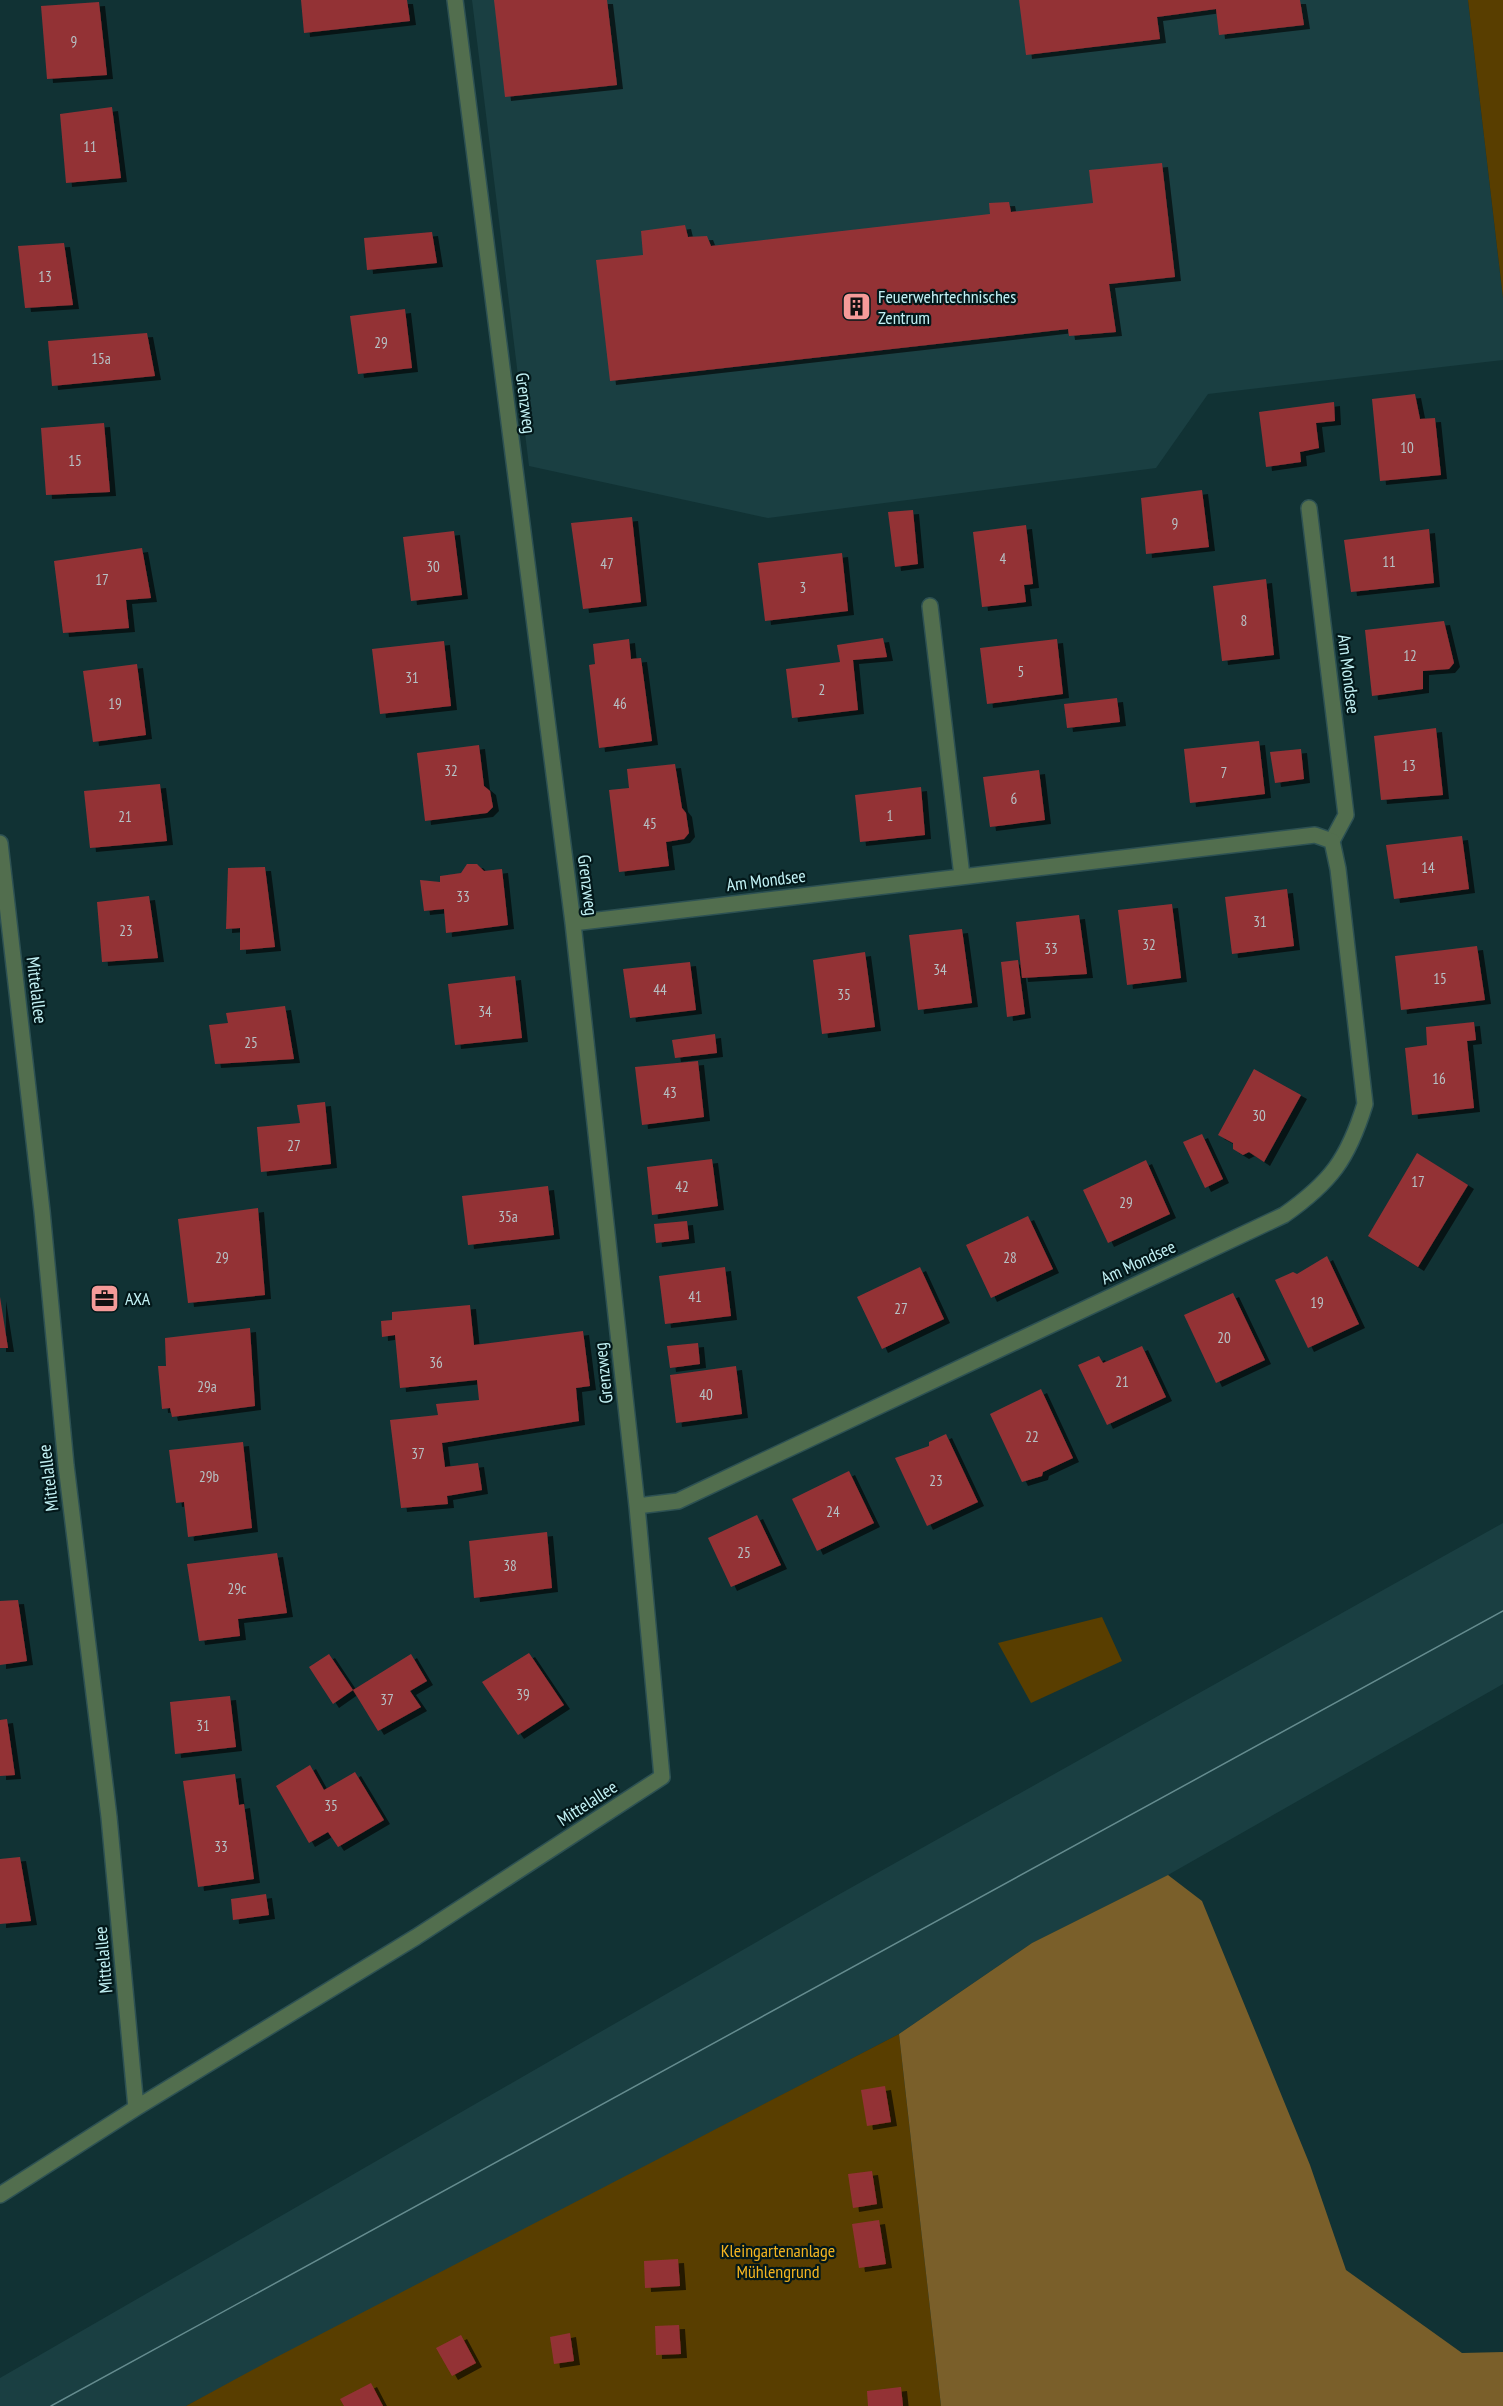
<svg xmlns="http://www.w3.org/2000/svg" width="1503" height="2406" font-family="'PT Sans Narrow',sans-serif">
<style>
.built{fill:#1a3f42}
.green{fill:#593e00}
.forest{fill:#7a5f2a}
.building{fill:#933236;filter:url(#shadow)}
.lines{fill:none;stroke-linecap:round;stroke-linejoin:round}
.lane-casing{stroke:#2d5153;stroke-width:18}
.street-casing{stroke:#2d5153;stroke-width:18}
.lane{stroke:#526e4e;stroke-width:15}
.street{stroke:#526e4e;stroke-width:15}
.tram{stroke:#658c8f;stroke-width:1.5}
.labels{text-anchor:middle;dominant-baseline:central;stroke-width:4.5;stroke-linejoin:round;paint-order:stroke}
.number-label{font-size:15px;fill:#b6c1c4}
.poi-label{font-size:18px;fill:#c2f1f4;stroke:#03181a;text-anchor:start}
.street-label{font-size:18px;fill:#c2f1f4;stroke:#03181a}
.park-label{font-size:18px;fill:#f5b521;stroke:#03181a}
</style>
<defs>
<filter id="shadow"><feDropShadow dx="6" dy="4" stdDeviation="0" flood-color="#0009"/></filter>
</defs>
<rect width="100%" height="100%" fill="#113234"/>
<path class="built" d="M 472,0 L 1468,0 L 1503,298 L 1503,360 L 1208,394 L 1156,468 L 768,518 L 529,466 Z
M 1503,1523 L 1503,1684 L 1168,1875 L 1032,1943 L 899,2034 L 186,2406 L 0,2406 L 0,2378 L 838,1895 Z"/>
<path class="green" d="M 1468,0 L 1503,0 L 1503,298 Z
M 1102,1617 L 1122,1661 L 1031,1703 L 998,1643 Z
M 899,2034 L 941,2406 L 186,2406 L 269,2361 Z"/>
<path class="forest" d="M 1168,1875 L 1202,1901 L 1310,2165 L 1346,2270 L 1462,2353 L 1503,2352 L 1503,2406 L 941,2406 L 899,2034 L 1032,1943 Z"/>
<path class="building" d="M 301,0 L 407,0 L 410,21 L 304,33 Z
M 494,0 L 607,0 L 617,85 L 505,97 Z
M 1019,0 L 1300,0 L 1304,25 L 1219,35 L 1216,9 L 1157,17 L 1160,39 L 1026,55 Z
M 99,2 L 107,75 L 47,79 L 41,6 Z
M 112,107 L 121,178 L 66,183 L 60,114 Z
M 1162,163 L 1175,277 L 1109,284 L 1116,332 L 1069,336 L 1068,329 L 610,381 L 596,260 L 643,255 L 641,231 L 685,225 L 688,237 L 707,236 L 711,246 L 990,214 L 989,203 L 1009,202 L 1011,212 L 1093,203 L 1089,170 Z
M 432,232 L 437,263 L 367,270 L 364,238 Z
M 64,243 L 73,305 L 25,308 L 18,246 Z
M 405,309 L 412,368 L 358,374 L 350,316 Z
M 147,333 L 155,376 L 52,386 L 48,341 Z
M 1415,394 L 1420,419 L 1435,418 L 1441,475 L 1380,481 L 1372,399 Z
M 1334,402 L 1335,421 L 1316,423 L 1319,448 L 1300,452 L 1301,462 L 1266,467 L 1259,412 Z
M 104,423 L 110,492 L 46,495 L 41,428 Z
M 1202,490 L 1209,547 L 1146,554 L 1141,498 Z
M 913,510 L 918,564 L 895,567 L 888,512 Z
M 632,517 L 641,602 L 583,609 L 571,523 Z
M 1026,525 L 1033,584 L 1024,585 L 1026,602 L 982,607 L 973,532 Z
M 1429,529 L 1434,583 L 1351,592 L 1344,540 Z
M 454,531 L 462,595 L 411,601 L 403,537 Z
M 142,548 L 151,598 L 126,600 L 129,628 L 63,633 L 54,561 Z
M 842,553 L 848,611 L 765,621 L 758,563 Z
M 1266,579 L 1274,655 L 1222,661 L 1213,586 Z
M 1444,621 L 1454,663 L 1449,669 L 1423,671 L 1423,689 L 1372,696 L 1365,630 Z
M 883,638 L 887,657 L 853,660 L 858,710 L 792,718 L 786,669 L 840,662 L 837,645 Z
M 629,639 L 631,659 L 641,658 L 652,741 L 599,748 L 589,665 L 595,664 L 593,644 Z
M 1057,639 L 1063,694 L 987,704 L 980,648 Z
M 444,641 L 451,706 L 380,714 L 372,649 Z
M 137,664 L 146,735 L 93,742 L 83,671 Z
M 1117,698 L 1120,722 L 1067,728 L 1064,704 Z
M 1436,728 L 1443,795 L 1381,800 L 1374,736 Z
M 1259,741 L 1265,794 L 1190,803 L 1184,749 Z
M 479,745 L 484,786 L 490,791 L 493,807 L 487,813 L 425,821 L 417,753 Z
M 1301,749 L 1304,779 L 1275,783 L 1270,752 Z
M 675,764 L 682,808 L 686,813 L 689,833 L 684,839 L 666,842 L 669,866 L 619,872 L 609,790 L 629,788 L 627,769 Z
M 1039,770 L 1045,820 L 990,827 L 983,777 Z
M 160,784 L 167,841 L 90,848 L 84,791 Z
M 921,787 L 925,835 L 860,842 L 855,795 Z
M 1462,836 L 1469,889 L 1394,899 L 1386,845 Z
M 467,864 L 477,864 L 484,871 L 502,869 L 508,925 L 446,933 L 444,909 L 424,911 L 420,880 L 440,882 L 440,876 L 461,873 Z
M 265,867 L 275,947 L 240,950 L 240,928 L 226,929 L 228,868 Z
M 1287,889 L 1294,946 L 1232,954 L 1225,897 Z
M 149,896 L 158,958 L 102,962 L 97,902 Z
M 1172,904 L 1181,978 L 1127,985 L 1118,910 Z
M 1079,915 L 1087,974 L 1022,978 L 1016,922 Z
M 962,929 L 972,1003 L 918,1010 L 909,935 Z
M 1477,946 L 1485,1000 L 1401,1010 L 1395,956 Z
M 865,952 L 875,1027 L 822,1034 L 813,960 Z
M 1018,960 L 1025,1014 L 1007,1017 L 1001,962 Z
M 690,962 L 696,1010 L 630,1018 L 623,969 Z
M 515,976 L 522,1038 L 455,1045 L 448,984 Z
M 285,1006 L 294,1059 L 215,1064 L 209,1025 L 228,1023 L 226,1013 Z
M 1474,1022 L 1476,1040 L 1467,1041 L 1474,1108 L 1412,1115 L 1405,1048 L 1427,1045 L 1426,1027 Z
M 715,1034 L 717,1053 L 675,1058 L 672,1040 Z
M 698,1061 L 704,1117 L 642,1125 L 635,1067 Z
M 1254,1069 L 1301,1095 L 1264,1162 L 1249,1152 L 1243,1155 L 1233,1149 L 1233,1143 L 1218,1135 Z
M 325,1102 L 331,1164 L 261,1172 L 257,1127 L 300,1123 L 297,1105 Z
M 1202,1134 L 1223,1179 L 1205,1188 L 1183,1142 Z
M 1417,1153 L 1468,1185 L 1418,1267 L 1368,1236 Z
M 712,1159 L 718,1206 L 652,1215 L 647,1167 Z
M 1146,1160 L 1170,1214 L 1108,1243 L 1083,1190 Z
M 548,1186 L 554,1235 L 468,1245 L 462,1196 Z
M 258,1208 L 265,1295 L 188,1303 L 178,1219 Z
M 1028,1216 L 1053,1269 L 991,1298 L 966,1245 Z
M 687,1221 L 689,1239 L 656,1243 L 654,1224 Z
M 1327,1256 L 1359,1324 L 1308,1348 L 1275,1280 L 1293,1272 L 1297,1274 Z
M 725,1267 L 731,1316 L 665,1324 L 659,1276 Z
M 920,1267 L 944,1319 L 882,1349 L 857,1297 Z
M 1233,1293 L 1265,1360 L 1216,1383 L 1184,1315 Z
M 0,1297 L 8,1348 L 0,1348 Z
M 470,1305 L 474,1345 L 583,1331 L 590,1386 L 576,1388 L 579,1421 L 442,1443 L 445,1467 L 478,1463 L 482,1490 L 447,1496 L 448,1504 L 401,1508 L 390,1420 L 438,1415 L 436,1404 L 479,1400 L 477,1380 L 400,1388 L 395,1335 L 382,1337 L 381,1321 L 392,1320 L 392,1312 Z
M 250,1328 L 255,1406 L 172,1417 L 170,1408 L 162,1409 L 158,1366 L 166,1366 L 165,1338 Z
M 698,1343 L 700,1364 L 670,1368 L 667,1346 Z
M 1142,1346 L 1166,1397 L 1107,1425 L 1078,1365 L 1099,1356 L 1103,1363 Z
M 736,1366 L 742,1414 L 676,1423 L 670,1375 Z
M 1041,1389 L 1073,1458 L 1043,1472 L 1042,1476 L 1022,1482 L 990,1414 Z
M 946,1434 L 978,1502 L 927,1526 L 895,1458 L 929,1446 L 929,1442 Z
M 243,1442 L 252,1528 L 188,1537 L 184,1502 L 176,1503 L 169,1450 Z
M 849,1471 L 874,1523 L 817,1551 L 792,1499 Z
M 757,1515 L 781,1565 L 731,1587 L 708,1538 Z
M 547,1532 L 552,1588 L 474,1598 L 469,1541 Z
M 277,1553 L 287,1613 L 238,1619 L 240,1636 L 199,1641 L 187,1564 Z
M 18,1600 L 27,1661 L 0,1665 L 0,1601 Z
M 529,1653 L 564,1705 L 518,1735 L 482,1682 Z
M 329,1654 L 353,1690 L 333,1704 L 309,1667 Z
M 411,1654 L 427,1681 L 410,1691 L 421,1707 L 378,1731 L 353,1690 Z
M 230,1696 L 236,1747 L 175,1754 L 170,1702 Z
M 7,1719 L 15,1775 L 0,1776 L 0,1720 Z
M 310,1765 L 324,1790 L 355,1772 L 384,1820 L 338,1847 L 328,1832 L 309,1843 L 276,1786 Z
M 235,1774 L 239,1805 L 244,1804 L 254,1879 L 198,1887 L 183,1781 Z
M 20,1857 L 31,1921 L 0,1924 L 0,1859 Z
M 266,1894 L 269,1915 L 233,1920 L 231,1899 Z
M 885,2086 L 891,2122 L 867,2126 L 861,2090 Z
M 872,2171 L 877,2204 L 853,2208 L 848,2174 Z
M 879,2220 L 886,2264 L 859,2268 L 852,2224 Z
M 678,2259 L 680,2286 L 645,2288 L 644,2261 Z
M 679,2325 L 681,2354 L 656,2355 L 655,2326 Z
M 570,2333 L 574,2361 L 554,2364 L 550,2337 Z
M 461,2335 L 476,2363 L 452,2376 L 436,2348 Z
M 371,2383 L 383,2406 L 344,2406 L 340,2399 Z
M 901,2387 L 903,2406 L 868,2406 L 867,2391 Z"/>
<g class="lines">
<defs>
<path id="lane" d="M 1309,508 L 1346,815 L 1332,841
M 930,606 L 962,876"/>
<path id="street" d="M 0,843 L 42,1211 L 66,1465 L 109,1817 L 136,2108
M 573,923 L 1315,835 L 1332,841 L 1338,869 L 1365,1104 C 1348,1159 1331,1182 1284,1215 L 678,1501 L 637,1506
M 0,2195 L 136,2108 L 416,1937 L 662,1777 L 637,1506 L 573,923 L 455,0"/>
</defs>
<use href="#lane" class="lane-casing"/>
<use href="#street" class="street-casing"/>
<use href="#lane" class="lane"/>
<use href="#street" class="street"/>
<path class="tram" d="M 51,2406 L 1503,1611"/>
</g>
<defs>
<symbol id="building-square" viewBox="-11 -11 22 22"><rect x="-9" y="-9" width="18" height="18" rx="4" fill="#f59b99" stroke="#03181a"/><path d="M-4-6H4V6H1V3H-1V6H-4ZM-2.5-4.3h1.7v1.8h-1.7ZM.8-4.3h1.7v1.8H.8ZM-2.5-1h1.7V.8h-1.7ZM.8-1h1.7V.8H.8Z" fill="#111"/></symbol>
<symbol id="office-square" viewBox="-11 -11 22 22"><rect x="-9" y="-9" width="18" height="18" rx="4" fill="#f59b99" stroke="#03181a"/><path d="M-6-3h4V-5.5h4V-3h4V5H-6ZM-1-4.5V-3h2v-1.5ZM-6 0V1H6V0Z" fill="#111"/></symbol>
</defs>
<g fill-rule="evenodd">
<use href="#building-square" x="840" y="290" width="33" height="33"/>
<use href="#office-square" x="88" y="1282" width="33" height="33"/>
</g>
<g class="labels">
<g class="number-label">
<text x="74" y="41">9</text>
<text x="90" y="146">11</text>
<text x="45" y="276">13</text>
<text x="381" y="342">29</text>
<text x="101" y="358">15a</text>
<text x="1407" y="447">10</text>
<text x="75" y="460">15</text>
<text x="1175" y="523">9</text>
<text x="1003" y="558">4</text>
<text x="1389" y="561">11</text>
<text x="607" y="563">47</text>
<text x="433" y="566">30</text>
<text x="102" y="579">17</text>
<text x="803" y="587">3</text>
<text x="1244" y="620">8</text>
<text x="1410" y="655">12</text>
<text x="1021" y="671">5</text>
<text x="412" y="677">31</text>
<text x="822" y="689">2</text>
<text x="115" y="703">19</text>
<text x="620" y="703">46</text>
<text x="1409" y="765">13</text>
<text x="451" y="770">32</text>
<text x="1224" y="772">7</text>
<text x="1014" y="798">6</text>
<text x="890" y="815">1</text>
<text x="125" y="816">21</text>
<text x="650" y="823">45</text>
<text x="1428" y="867">14</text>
<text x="463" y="896">33</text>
<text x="1260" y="921">31</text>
<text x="126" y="930">23</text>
<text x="1149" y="944">32</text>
<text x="1051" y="948">33</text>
<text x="940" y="969">34</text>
<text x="1440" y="978">15</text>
<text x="660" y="989">44</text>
<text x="844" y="994">35</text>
<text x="485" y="1011">34</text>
<text x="251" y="1042">25</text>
<text x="1439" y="1078">16</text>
<text x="670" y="1092">43</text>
<text x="1259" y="1115">30</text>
<text x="294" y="1145">27</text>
<text x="1418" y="1181">17</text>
<text x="682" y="1186">42</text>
<text x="1126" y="1202">29</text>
<text x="508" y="1216">35a</text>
<text x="222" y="1257">29</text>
<text x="1010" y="1257">28</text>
<text x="695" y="1296">41</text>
<text x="1317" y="1302">19</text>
<text x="901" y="1308">27</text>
<text x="1224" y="1337">20</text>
<text x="436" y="1362">36</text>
<text x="1122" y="1381">21</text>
<text x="207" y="1386">29a</text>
<text x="706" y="1394">40</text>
<text x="1032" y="1436">22</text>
<text x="418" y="1453">37</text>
<text x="209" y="1476">29b</text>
<text x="936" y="1480">23</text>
<text x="833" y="1511">24</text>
<text x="744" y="1552">25</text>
<text x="510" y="1565">38</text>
<text x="237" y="1588">29c</text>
<text x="523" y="1694">39</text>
<text x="387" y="1699">37</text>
<text x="203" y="1725">31</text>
<text x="331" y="1805">35</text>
<text x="221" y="1846">33</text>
</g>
<g class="poi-label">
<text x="878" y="296">Feuerwehrtechnisches<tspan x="878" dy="21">Zentrum</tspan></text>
<text x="125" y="1298">AXA</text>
</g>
<g class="street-label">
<text transform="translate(526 403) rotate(83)">Grenzweg</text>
<text transform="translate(1349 674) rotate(83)">Am Mondsee</text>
<text transform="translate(766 880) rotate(-7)">Am Mondsee</text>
<text transform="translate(588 885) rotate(83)">Grenzweg</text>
<text transform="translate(37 990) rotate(83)">Mittelallee</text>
<text transform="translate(1138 1262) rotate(-25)">Am Mondsee</text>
<text transform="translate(603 1373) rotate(-96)">Grenzweg</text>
<text transform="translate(48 1478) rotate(-97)">Mittelallee</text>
<text transform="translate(587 1803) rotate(-33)">Mittelallee</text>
<text transform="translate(103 1960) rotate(-95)">Mittelallee</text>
</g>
<g class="park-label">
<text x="778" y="2250">Kleingartenanlage<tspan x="778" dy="21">Mühlengrund</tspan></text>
</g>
</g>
</svg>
